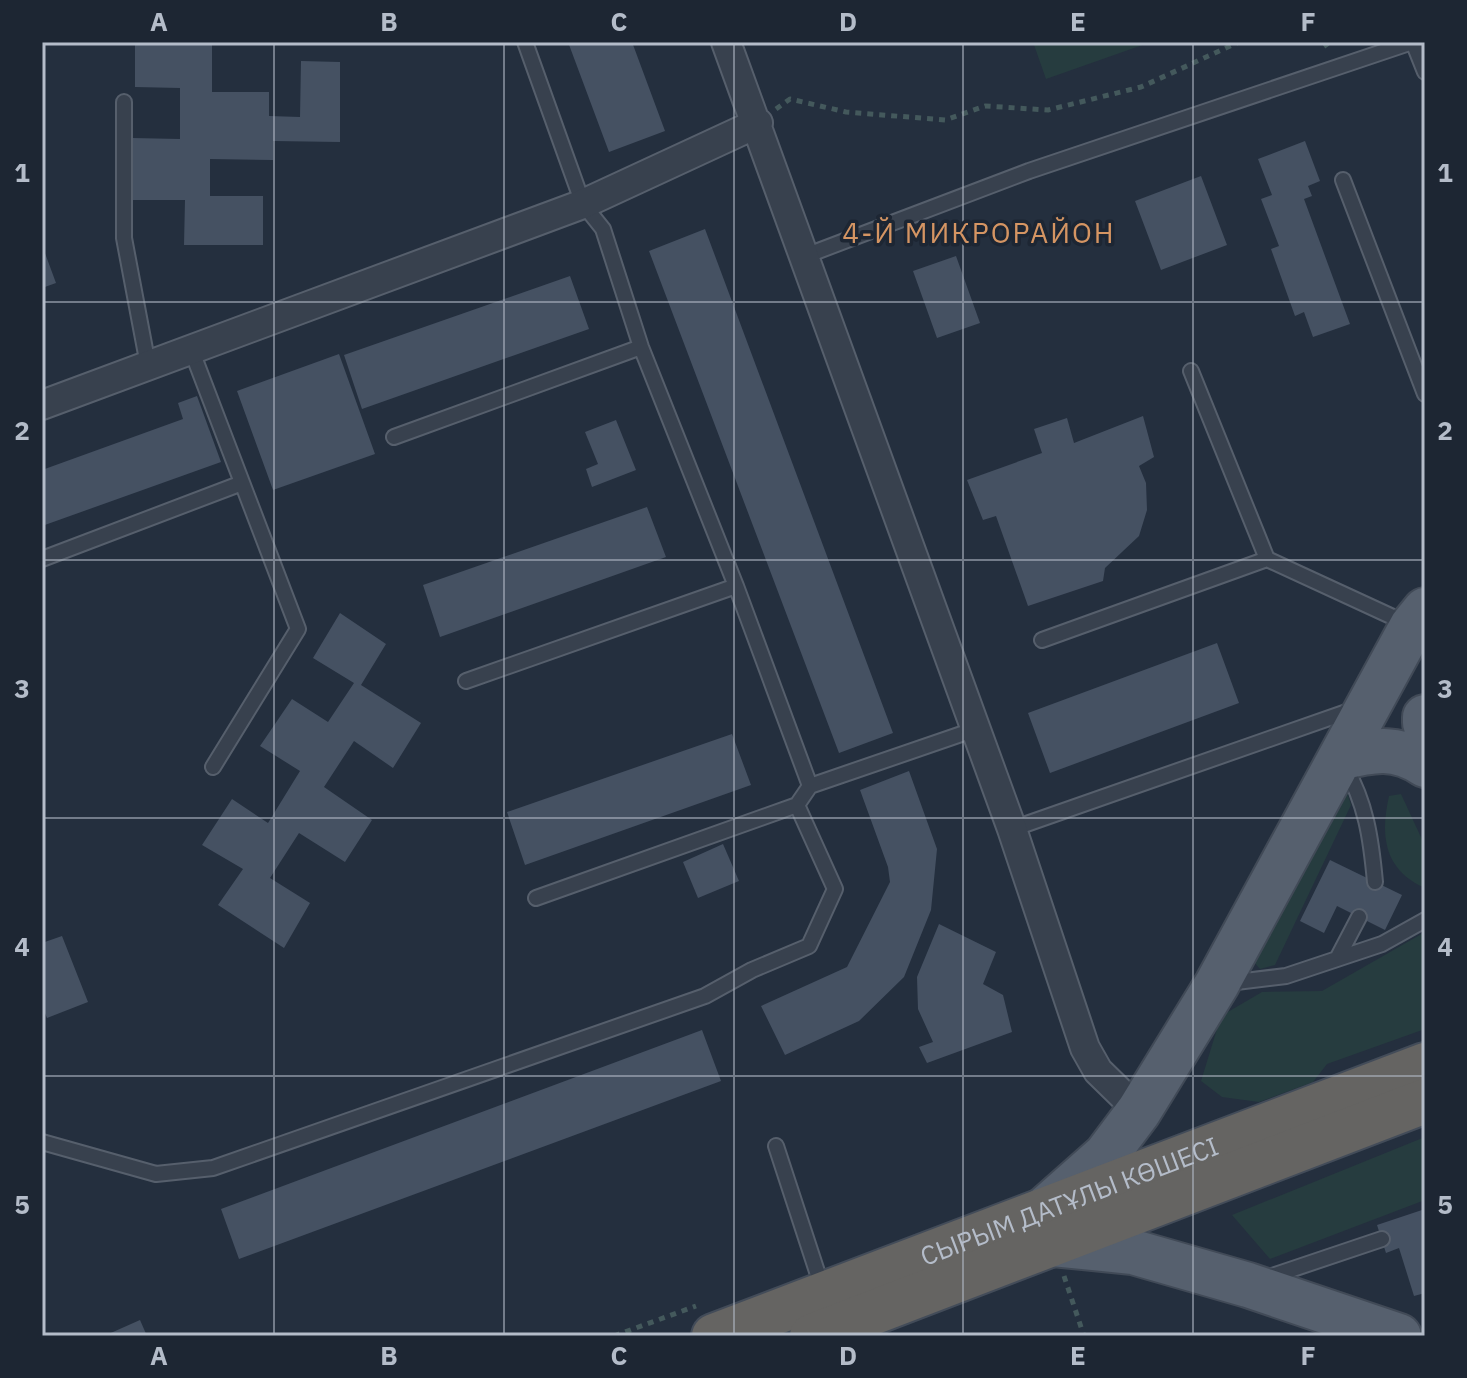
<svg xmlns="http://www.w3.org/2000/svg" width="1467" height="1378" font-family="'IBM Plex Sans',sans-serif">
<style>
.green{fill:#263c3f}
.building{fill:#455162}
.lines{fill:none;stroke-linecap:round;stroke-linejoin:round}
.service-casing{stroke:#565f6c;stroke-width:18}
.minor-casing{stroke:#565f6c;stroke-width:32}
.primary-casing{stroke:#414a57;stroke-width:48}
.trunk-casing{stroke:#434c59;stroke-width:48}
.path{stroke:#44595c;stroke-width:5;stroke-dasharray:6 6;stroke-linecap:butt}
.service{stroke:#38414e;stroke-width:14}
.minor{stroke:#38414e;stroke-width:28}
.primary{stroke:#56606e;stroke-width:44}
.trunk{stroke:#656462;stroke-width:44}
.grid{fill:none;stroke:#b4bcc9;stroke-width:2;stroke-opacity:0.55}
.labels{text-anchor:middle;dominant-baseline:central;stroke-width:7;stroke-linejoin:round;paint-order:stroke}
.street-label{font-size:26px;fill:#b4bcc9;stroke:#1d2633}
.neighbourhood-label{font-size:28px;letter-spacing:2px;fill:#d59563;stroke:#1d2633}
.neatline{fill:none;stroke:#b4bcc9;stroke-width:3}
.grid-label{font-size:26px;text-anchor:middle;font-weight:bold;fill:#b4bcc9}
</style>
<rect width="100%" height="100%" fill="#242f3e"/>
<path class="green" d="M 1033,42 L 1151,42 L 1046,79 Z
M 1347,792 L 1351,805 L 1275,965 L 1260,969 L 1254,962 L 1335,794 Z
M 1401,794 L 1425,846 L 1425,888 C 1384,870 1380,836 1389,796 Z
M 1425,932 L 1425,1029 L 1327,1064 L 1313,1082 L 1259,1102 L 1222,1097 L 1201,1081 L 1221,1016 L 1262,992 L 1322,991 Z
M 1425,1137 L 1425,1200 L 1270,1259 L 1232,1215 Z"/>
<path class="building" d="M 135,42 L 212,42 L 212,92 L 269,92 L 269,116 L 300,117 L 301,61 L 340,62 L 340,142 L 273,141 L 273,160 L 210,159 L 210,196 L 263,196 L 263,245 L 184,245 L 185,200 L 132,200 L 132,138 L 180,139 L 180,88 L 135,87 Z
M 568,42 L 632,42 L 665,131 L 609,152 Z
M 1305,141 L 1320,181 L 1308,186 L 1312,196 L 1304,199 L 1350,324 L 1313,337 L 1304,312 L 1295,316 L 1271,249 L 1279,246 L 1261,199 L 1272,195 L 1258,159 Z
M 1201,176 L 1227,245 L 1161,270 L 1135,201 Z
M 705,229 L 893,733 L 839,753 L 649,251 Z
M 42,245 L 56,283 L 42,288 Z
M 956,256 L 980,323 L 937,338 L 913,271 Z
M 570,276 L 589,329 L 362,409 L 344,355 Z
M 339,354 L 375,454 L 273,490 L 237,391 Z
M 197,396 L 221,462 L 42,526 L 42,470 L 183,419 L 178,403 Z
M 1143,416 L 1154,457 L 1139,466 L 1146,483 L 1147,510 L 1139,536 L 1105,568 L 1103,581 L 1028,606 L 996,516 L 983,520 L 967,480 L 1042,453 L 1034,429 L 1067,418 L 1074,443 Z
M 616,420 L 636,470 L 592,487 L 586,469 L 598,464 L 585,432 Z
M 647,507 L 666,557 L 440,637 L 423,585 Z
M 340,613 L 386,644 L 361,685 L 421,723 L 393,768 L 354,741 L 324,787 L 372,820 L 345,862 L 299,833 L 270,878 L 310,903 L 284,948 L 218,905 L 243,869 L 202,845 L 232,799 L 268,823 L 300,771 L 260,746 L 292,699 L 328,722 L 354,683 L 313,658 Z
M 1217,643 L 1239,703 L 1050,773 L 1028,713 Z
M 732,734 L 751,785 L 525,865 L 507,812 Z
M 909,771 L 937,849 L 931,910 L 904,977 L 859,1021 L 785,1055 L 761,1006 L 847,967 L 890,882 L 888,867 L 860,790 Z
M 723,844 L 739,881 L 698,898 L 683,862 Z
M 1330,860 L 1402,895 L 1385,930 L 1337,906 L 1324,933 L 1300,921 Z
M 939,924 L 996,952 L 983,984 L 1003,995 L 1012,1032 L 927,1063 L 919,1047 L 933,1042 L 918,1009 L 917,977 Z
M 62,936 L 88,1002 L 47,1018 L 42,1006 L 42,943 Z
M 702,1030 L 721,1081 L 239,1259 L 221,1209 Z
M 1425,1209 L 1425,1293 L 1414,1296 L 1399,1248 L 1386,1253 L 1377,1225 Z
M 140,1320 L 147,1336 L 104,1336 Z"/>
<g class="lines">
<defs>
<path id="service" d="M 525,42 L 583,204 L 603,229 L 641,347 L 736,586 L 810,786 L 976,729
M 1413,42 L 1425,72
M 124,102 L 124,238 L 148,365
M 1343,180 L 1425,394
M 805,256 L 1029,171 L 1412,42
M 191,349 L 298,629 L 213,767
M 1191,371 L 1267,559 L 1408,624
M 394,437 L 641,347
M 42,559 L 242,483
M 1042,640 L 1267,559
M 466,681 L 736,586
M 1344,765 C 1366,803 1371,838 1375,882
M 1012,829 L 1355,709
M 536,898 L 797,805 L 810,786
M 1337,959 L 1382,944 L 1425,920
M 1228,983 L 1286,976 L 1337,959 L 1359,917
M 42,1142 L 156,1174 L 213,1168 L 705,996 L 752,970 L 809,946 L 835,889 L 797,805
M 776,1146 L 823,1290
M 1263,1279 L 1382,1239"/>
<path id="minor" d="M 726,42 L 1012,829 L 1085,1048 L 1098,1071 L 1139,1111
M 42,405 L 583,204 L 758,123"/>
<path id="primary" d="M 1425,717 L 1425,723
M 1340,758 C 1372,750 1396,745 1425,765
M 1045,1209 L 1106,1155 L 1139,1111 L 1217,984 L 1412,626 L 1425,610
M 1053,1244 L 1133,1252 L 1248,1285 L 1399,1336"/>
<g id="trunk">
<path id="s1" d="M 714,1336 L 1425,1065"/>
<path d="M 812,1336 L 1425,1101"/>
</g>
</defs>
<use href="#service" class="service-casing"/>
<use href="#minor" class="minor-casing"/>
<use href="#primary" class="primary-casing"/>
<use href="#trunk" class="trunk-casing"/>
<path class="path" d="M 1324,42 L 1330,51
M 776,109 L 790,99 L 846,112 L 945,120 L 985,106 L 1048,110 L 1141,87 L 1239,42
M 1064,1276 L 1084,1336
M 614,1336 L 696,1306"/>
<use href="#service" class="service"/>
<use href="#minor" class="minor"/>
<use href="#primary" class="primary"/>
<use href="#trunk" class="trunk"/>
</g>
<path class="grid" d="M 274,42 L 274,1336M 504,42 L 504,1336M 734,42 L 734,1336M 963,42 L 963,1336M 1193,42 L 1193,1336M 42,302 L 1425,302M 42,560 L 1425,560M 42,818 L 1425,818M 42,1076 L 1425,1076"/>
<g class="labels">
<g class="street-label">
<text stroke="none"><textPath href="#s1" startOffset="380">СЫРЫМ ДАТҰЛЫ КӨШЕСІ</textPath></text>
</g>
<g class="neighbourhood-label">
<text x="979" y="232">4-Й МИКРОРАЙОН</text>
</g>
</g>
<rect width="1467" height="1378" fill="none" stroke="#1d2633" stroke-width="88"/>
<rect x="44" y="44" width="1379" height="1290" class="neatline"/>
<g class="grid-label">
<text x="159" y="31">A</text>
<text x="389" y="31">B</text>
<text x="619" y="31">C</text>
<text x="848" y="31">D</text>
<text x="1078" y="31">E</text>
<text x="1308" y="31">F</text>
<text x="22" y="182">1</text>
<text x="1445" y="182">1</text>
<text x="22" y="440">2</text>
<text x="1445" y="440">2</text>
<text x="22" y="698">3</text>
<text x="1445" y="698">3</text>
<text x="22" y="956">4</text>
<text x="1445" y="956">4</text>
<text x="22" y="1214">5</text>
<text x="1445" y="1214">5</text>
<text x="159" y="1365">A</text>
<text x="389" y="1365">B</text>
<text x="619" y="1365">C</text>
<text x="848" y="1365">D</text>
<text x="1078" y="1365">E</text>
<text x="1308" y="1365">F</text>
</g>
</svg>
